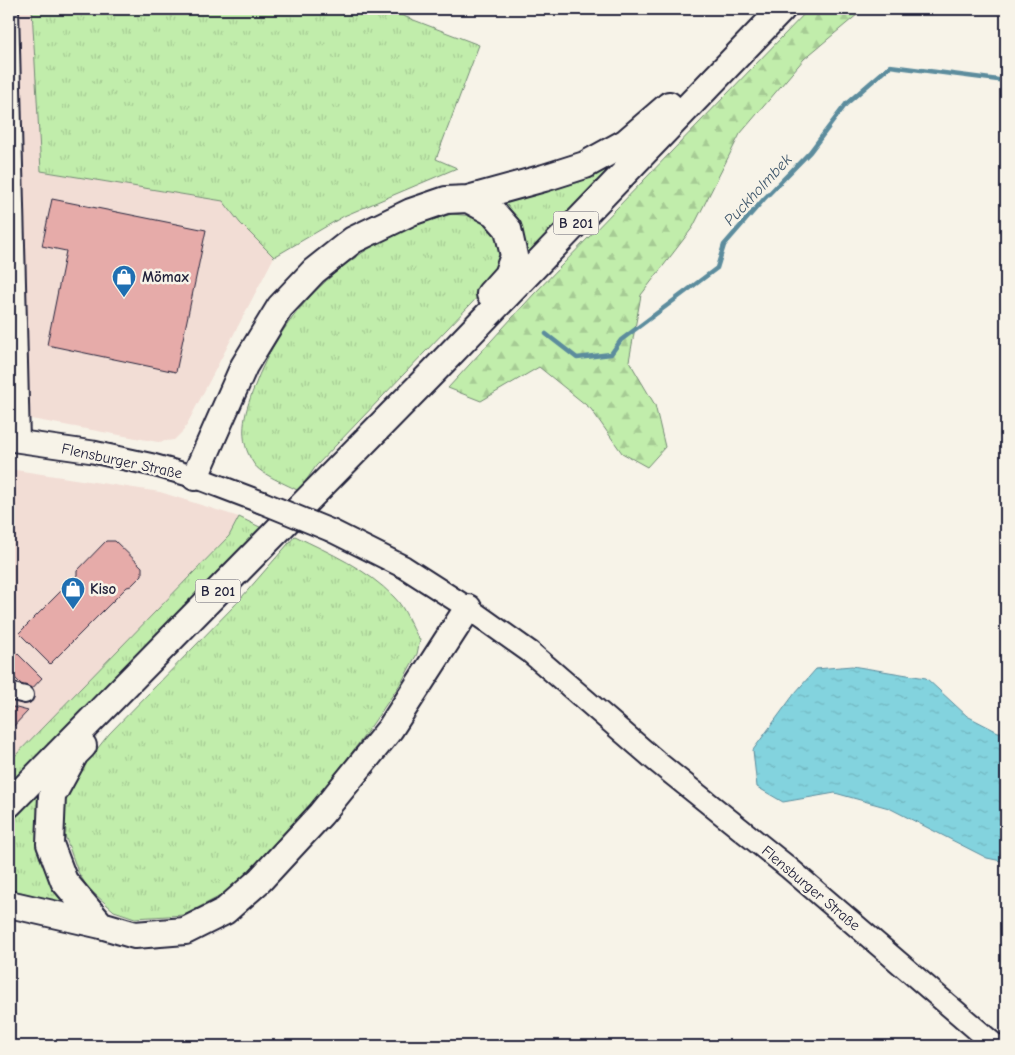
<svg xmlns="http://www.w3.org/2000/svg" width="1015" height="1055" font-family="'Comic Neue',sans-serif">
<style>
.built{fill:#f2ddd5}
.grass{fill:url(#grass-tufts);stroke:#728873}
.forest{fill:url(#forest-firs);stroke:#728873}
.water{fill:url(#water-ripples);stroke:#5c8c9d}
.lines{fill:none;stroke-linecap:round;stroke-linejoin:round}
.stream{stroke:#5c8c9d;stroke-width:4.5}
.building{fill:#e6aba9;stroke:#22223b}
.minor-casing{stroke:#22223b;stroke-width:20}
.tertiary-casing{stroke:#22223b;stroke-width:25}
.primary-casing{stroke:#22223b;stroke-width:30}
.minor{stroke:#f7f3e8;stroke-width:16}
.tertiary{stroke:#f7f3e8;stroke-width:21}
.primary{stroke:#f7f3e8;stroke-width:26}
.tertiary-bridge-casing{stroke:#22223b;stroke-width:25;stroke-linecap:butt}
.tertiary-bridge{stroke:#f7f3e8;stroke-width:21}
.labels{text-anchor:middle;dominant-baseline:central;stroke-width:5;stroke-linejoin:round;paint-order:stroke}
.shield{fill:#f7f3e8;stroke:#62616f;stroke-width:1}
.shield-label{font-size:14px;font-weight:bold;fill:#22223b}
.poi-label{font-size:15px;font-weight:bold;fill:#22223b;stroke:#f7f3e8;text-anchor:start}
.street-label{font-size:15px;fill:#22223b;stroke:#f7f3e8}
.water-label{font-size:16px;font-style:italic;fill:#3f576c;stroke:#f7f3e8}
</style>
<defs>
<pattern id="grass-tufts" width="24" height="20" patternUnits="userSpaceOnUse" patternTransform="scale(1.25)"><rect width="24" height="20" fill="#c1edab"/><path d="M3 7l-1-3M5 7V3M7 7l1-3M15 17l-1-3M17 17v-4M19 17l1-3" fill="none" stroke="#a6cb94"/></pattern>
<pattern id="forest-firs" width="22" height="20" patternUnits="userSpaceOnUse" patternTransform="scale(1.25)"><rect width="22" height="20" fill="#c1edab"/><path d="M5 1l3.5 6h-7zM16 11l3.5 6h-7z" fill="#a6cb94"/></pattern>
<pattern id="water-ripples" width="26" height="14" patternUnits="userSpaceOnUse" patternTransform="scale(1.25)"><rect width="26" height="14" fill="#83d3de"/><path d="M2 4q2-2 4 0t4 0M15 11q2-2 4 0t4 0" fill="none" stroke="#71b5bf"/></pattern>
</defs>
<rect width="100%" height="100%" fill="#f7f3e8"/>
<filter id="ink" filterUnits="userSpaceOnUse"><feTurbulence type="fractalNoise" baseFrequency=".02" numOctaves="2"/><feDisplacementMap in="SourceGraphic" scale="10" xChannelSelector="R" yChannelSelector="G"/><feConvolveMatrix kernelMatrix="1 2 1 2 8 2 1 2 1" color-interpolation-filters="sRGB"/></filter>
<g filter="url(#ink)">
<path class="built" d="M 9,9 L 32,9 L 41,171 L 223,201 L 240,223 L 274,257 L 184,430 L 174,440 L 158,442 L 9,415 Z
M 9,469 L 160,492 L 239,517 L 229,536 L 9,762 Z"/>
<path class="grass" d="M 32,9 L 385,9 L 479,45 L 436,159 L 457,168 L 344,216 L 274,257 L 240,223 L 223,201 L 41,171 Z
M 618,160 L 612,167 L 525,259 L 491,202 Z
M 452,214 L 473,216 L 494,228 L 504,251 L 491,283 L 316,466 L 299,491 C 288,485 260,474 254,464 C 237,439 244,414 254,388 C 281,313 340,257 412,226 C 425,221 439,218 452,214 Z
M 239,517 L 264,529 L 9,793 L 9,762 L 229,536 Z
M 295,536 C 330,553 367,569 394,597 C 407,610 410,626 420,640 L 417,654 L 401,683 L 365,735 L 312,805 L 230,891 L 184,915 L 135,918 L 114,911 L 88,888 L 78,872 L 63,830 L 64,798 L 78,773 L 109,734 L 235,605 Z
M 56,770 L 48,802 L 80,908 L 9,897 L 9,817 Z"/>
<path class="forest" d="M 809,9 L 864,9 L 804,59 L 740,134 L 693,227 L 641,295 L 629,361 L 655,405 L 665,447 L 647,467 L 622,453 L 591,409 L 539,367 L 481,401 L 448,388 L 534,294 Z"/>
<path class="water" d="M 852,666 L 926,678 L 967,716 L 998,732 L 1006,732 L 1006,862 L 987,858 L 889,808 L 835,793 L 783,802 L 757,787 L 753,750 L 795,693 L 816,669 Z"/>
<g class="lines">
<path class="stream" d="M 546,334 L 577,358 L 611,354 L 621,340 L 717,268 L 724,245 L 764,199 L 810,152 L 846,104 L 890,66 L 1006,81"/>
</g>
<path class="building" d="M 52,199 L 206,230 L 176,372 L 47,345 L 66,251 L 42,246 Z
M 106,541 L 115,541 L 142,567 L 142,575 L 131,586 L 127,587 L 50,664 L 19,633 L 77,575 L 77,571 Z
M 9,645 L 42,678 L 29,692 L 9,672 Z
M 9,706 L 28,711 L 9,731 Z"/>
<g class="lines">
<defs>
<path id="minor" d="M 10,9 L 21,441
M 9,691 L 25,695"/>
<path id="tertiary" d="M 9,440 L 93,452 L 153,465 L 195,477 L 261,502
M 332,531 L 404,567 L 468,608 L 530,652 L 656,761 L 789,868 L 996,1046"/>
<path id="primary" d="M 468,199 L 494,213 L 508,229 L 514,256 L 507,275 L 490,294
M 195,477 L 244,366 L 280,307 L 314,271 L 353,240 L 411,212 L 446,200 L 468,199 L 544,178 L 585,165 L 625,143 L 669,105
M 83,746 L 75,754 L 52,796 L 50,844 L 64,881 L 101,925
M 9,804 L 434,371 L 782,9
M 9,904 L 101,925 L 135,935 L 185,931 L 225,911 L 260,880 L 321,814 L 390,729 L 468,608"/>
</defs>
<use href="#minor" class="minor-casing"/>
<use href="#tertiary" class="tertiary-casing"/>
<use href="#primary" class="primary-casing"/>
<use href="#minor" class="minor"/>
<use href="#tertiary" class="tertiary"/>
<use href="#primary" class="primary"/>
<defs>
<path id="tertiary-bridge" d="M 261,502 L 332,531"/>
</defs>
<use href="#tertiary-bridge" class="tertiary-bridge-casing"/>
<use href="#tertiary-bridge" class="tertiary-bridge"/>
</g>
</g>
<defs>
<symbol id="shop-pin" viewBox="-11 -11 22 30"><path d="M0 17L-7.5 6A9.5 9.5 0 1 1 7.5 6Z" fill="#1f6fb2" stroke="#f7f3e8"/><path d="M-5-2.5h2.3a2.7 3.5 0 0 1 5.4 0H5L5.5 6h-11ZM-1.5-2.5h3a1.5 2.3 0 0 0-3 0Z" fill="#fff"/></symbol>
</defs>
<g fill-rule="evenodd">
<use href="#shop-pin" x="110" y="263" width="28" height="38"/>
<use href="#shop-pin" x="59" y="575" width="28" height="38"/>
</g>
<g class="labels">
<g class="shield">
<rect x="553.5" y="211.5" width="45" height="23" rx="4"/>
<rect x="195.5" y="579.5" width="45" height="23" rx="4"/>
</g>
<g class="shield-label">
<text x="576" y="223">B 201</text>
<text x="218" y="591">B 201</text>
</g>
<g class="poi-label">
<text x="142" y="277">Mömax</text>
<text x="90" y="589">Kiso</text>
</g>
<g class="street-label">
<text transform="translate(122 461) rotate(12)">Flensburger Straße</text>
<text transform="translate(811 888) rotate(40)">Flensburger Straße</text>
</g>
<g class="water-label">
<text transform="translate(758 190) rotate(-47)">Puckholmbek</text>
</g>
</g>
<rect width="1015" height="1055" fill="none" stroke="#f7f3e8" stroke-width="30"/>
<rect x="15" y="15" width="985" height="1025" fill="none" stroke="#22223b" stroke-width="2" filter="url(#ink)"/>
</svg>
